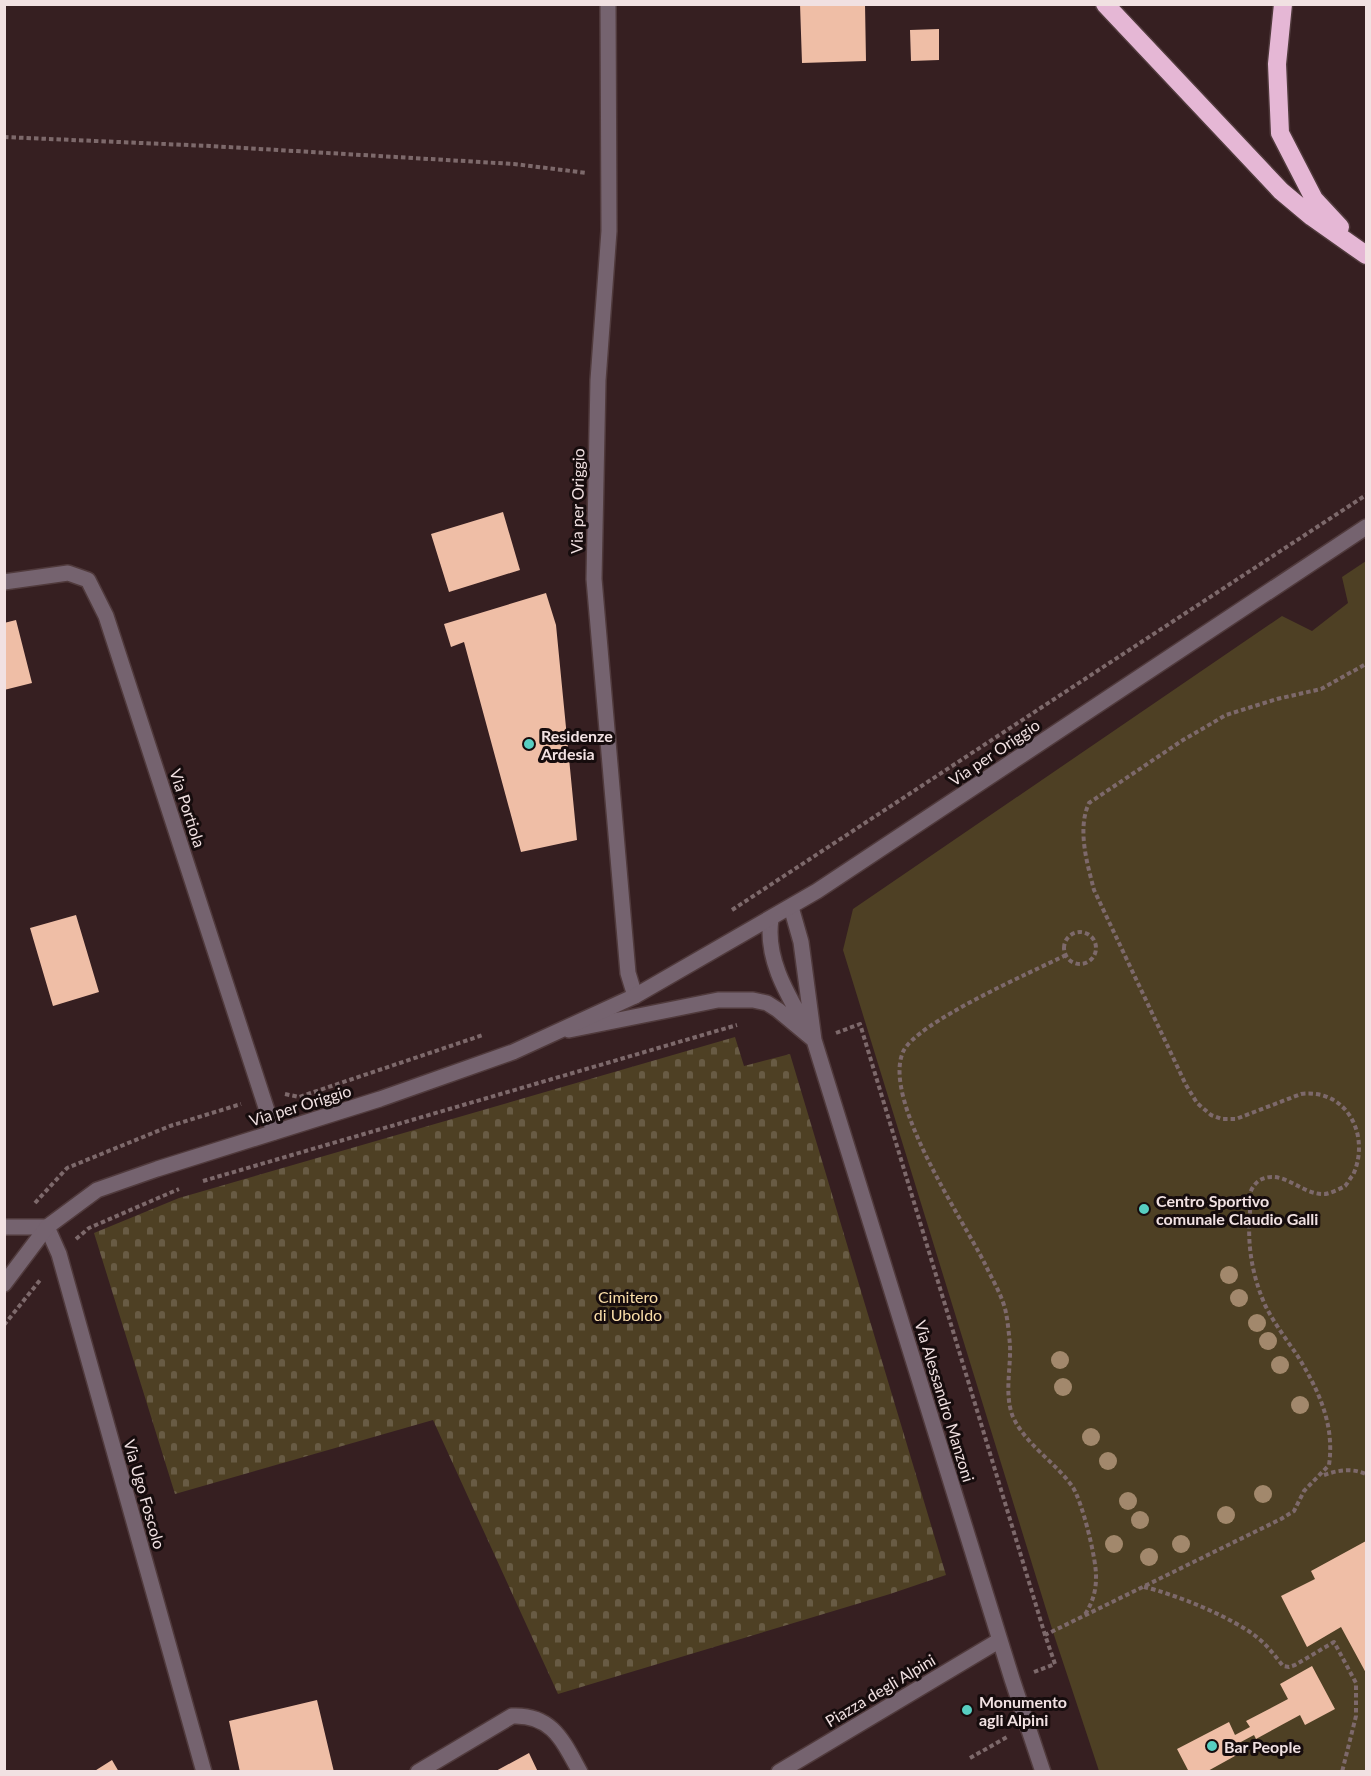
<svg xmlns="http://www.w3.org/2000/svg" width="1371" height="1776" font-family="Lato,sans-serif">
<style>
.cemetery{fill:url(#cemetery-stones)}
.park{fill:#4e4024}
.building{fill:#efbea6}
.lines{fill:none;stroke-linecap:round;stroke-linejoin:round}
.service-casing{stroke:#503a3c;stroke-width:18}
.minor-casing{stroke:#503a3c;stroke-width:18}
.tertiary-casing{stroke:#503a3c;stroke-width:18}
.motorway-casing{stroke:#503a3c;stroke-width:21}
.path{stroke:#7d696b;stroke-width:4;stroke-dasharray:4.5 3;stroke-linecap:butt}
.service{stroke:#75636f;stroke-width:15}
.minor{stroke:#75636f;stroke-width:15}
.tertiary{stroke:#75636f;stroke-width:15}
.motorway{stroke:#e5b7d5;stroke-width:18}
.tree{fill:#a2886c}
.poi-dot{fill:#57cec1;stroke:#160c0d;stroke-width:2}
.labels{text-anchor:middle;dominant-baseline:central;stroke-width:6;stroke-linejoin:round;paint-order:stroke}
.street-label{font-size:16px;fill:#f1e1e2;stroke:#160c0d}
.poi-label{font-size:16px;font-weight:bold;fill:#f1e1e2;stroke:#160c0d;text-anchor:start}
.park-label{font-size:16px;fill:#fbdea9;stroke:#160c0d}
</style>
<defs>
<pattern id="cemetery-stones" width="16" height="16" patternUnits="userSpaceOnUse" patternTransform="scale(1.5)"><rect width="16" height="16" fill="#4e4024"/><path d="M2 7V4a2 2 0 0 1 4 0v3zM10 15v-3a2 2 0 0 1 4 0v3z" fill="#685b44"/></pattern>
</defs>
<rect width="100%" height="100%" fill="#361f21"/>
<path class="cemetery" d="M 735,1037 L 744,1066 L 790,1054 L 946,1575 L 890,1594 L 558,1694 L 433,1420 L 175,1494 L 94,1233 L 179,1198 Z"/>
<path class="park" d="M 1366,561 L 1366,1771 L 1099,1771 L 1053,1632 L 843,950 L 853,909 L 1282,616 L 1312,631 L 1348,603 L 1342,577 Z"/>
<path class="building" d="M 800,4 L 865,4 L 866,61 L 802,63 Z
M 939,29 L 939,60 L 911,61 L 910,30 Z
M 503,512 L 520,570 L 449,592 L 431,534 Z
M 546,593 L 556,625 L 577,840 L 521,852 L 464,642 L 451,647 L 444,624 Z
M 16,620 L 32,683 L 4,690 L 4,623 Z
M 76,915 L 99,992 L 53,1006 L 30,928 Z
M 1366,1541 L 1366,1673 L 1341,1627 L 1307,1647 L 1281,1596 L 1315,1579 L 1311,1571 Z
M 1312,1666 L 1335,1709 L 1305,1725 L 1300,1715 L 1256,1739 L 1254,1735 L 1239,1743 L 1244,1751 L 1206,1772 L 1189,1772 L 1177,1749 L 1229,1722 L 1235,1735 L 1250,1727 L 1246,1721 L 1288,1699 L 1280,1684 Z
M 317,1700 L 334,1772 L 240,1772 L 229,1721 Z
M 529,1753 L 538,1772 L 494,1772 Z
M 112,1760 L 119,1772 L 93,1772 Z"/>
<g class="lines">
<defs>
<path id="service" d="M 608,4 L 609,231 L 598,380 L 594,579 L 628,973 L 635,996"/>
<path id="minor" d="M 4,582 L 68,573 L 88,580 L 106,616 L 274,1132
M 791,907 L 801,942 L 814,1040 L 1012,1679 L 1043,1772
M 771,919 C 765,958 787,994 806,1027
M 569,1030 L 718,1000 L 753,1000 L 767,1003 L 778,1010 L 814,1040
M 4,1227 L 47,1227 L 59,1254 L 204,1772
M 418,1772 L 512,1716 C 552,1714 563,1741 580,1772
M 779,1772 L 1000,1640"/>
<path id="tertiary" d="M 4,1284 L 47,1227 L 97,1190 L 157,1169 L 380,1099 L 513,1052 L 635,996 L 817,891 L 1366,527"/>
<path id="motorway" d="M 1105,4 L 1281,191 L 1312,217 L 1366,255
M 1283,4 L 1277,64 L 1280,133 L 1314,199 L 1340,227"/>
</defs>
<use href="#service" class="service-casing"/>
<use href="#minor" class="minor-casing"/>
<use href="#tertiary" class="tertiary-casing"/>
<use href="#motorway" class="motorway-casing"/>
<path class="path" d="M 4,137 L 210,146 L 514,164 L 587,173
M 732,910 L 1366,495
M1064 948a16 16 0 1 1 32 0a16 16 0 1 1-32 0Z
M 1066,955 C 1034,971 915,1023 903,1052 C 882,1100 962,1218 985,1264 C 992,1279 1003,1297 1006,1313 C 1008,1323 1009,1335 1010,1345 C 1011,1368 1004,1395 1013,1417 C 1026,1445 1055,1462 1072,1486 C 1082,1500 1097,1561 1096,1578 C 1096,1592 1092,1604 1084,1616
M 836,1033 L 860,1024 L 1045,1635
M 285,1094 L 299,1097 L 483,1035
M 203,1181 L 737,1025
M 35,1203 L 67,1168 L 170,1126 L 241,1104
M 76,1239 L 89,1228 L 179,1189
M 4,1325 L 41,1279
M 1324,1475 C 1338,1470 1352,1468 1366,1474
M 1144,1587 C 1175,1594 1234,1618 1258,1638 C 1268,1646 1275,1656 1283,1666 L 1289,1667 L 1295,1665 L 1334,1642 L 1356,1683 L 1356,1716 L 1342,1772
M 1034,1672 L 1055,1664 L 1045,1635 L 1281,1519 L 1294,1511 L 1304,1491 L 1329,1465 C 1335,1424 1318,1389 1297,1355 C 1286,1339 1274,1323 1265,1305 C 1252,1275 1247,1245 1250,1212 C 1250,1207 1249,1200 1250,1194 C 1251,1189 1255,1183 1260,1180 C 1283,1168 1301,1195 1324,1194 C 1329,1194 1340,1189 1345,1186 C 1348,1183 1350,1178 1353,1175 C 1371,1136 1347,1088 1301,1094 L 1236,1119 L 1222,1119 L 1211,1115 L 1197,1103 L 1186,1085 L 1094,890 C 1087,863 1077,829 1089,803 L 1183,740 L 1226,715 L 1277,699 L 1321,689 L 1366,664
M 970,1758 L 1009,1736"/>
<use href="#service" class="service"/>
<use href="#minor" class="minor"/>
<use href="#tertiary" class="tertiary"/>
<use href="#motorway" class="motorway"/>
</g>
<g class="tree">
<circle cx="1229" cy="1275" r="9"/>
<circle cx="1239" cy="1298" r="9"/>
<circle cx="1257" cy="1323" r="9"/>
<circle cx="1268" cy="1341" r="9"/>
<circle cx="1060" cy="1360" r="9"/>
<circle cx="1280" cy="1365" r="9"/>
<circle cx="1063" cy="1387" r="9"/>
<circle cx="1300" cy="1405" r="9"/>
<circle cx="1091" cy="1437" r="9"/>
<circle cx="1108" cy="1461" r="9"/>
<circle cx="1263" cy="1494" r="9"/>
<circle cx="1128" cy="1501" r="9"/>
<circle cx="1226" cy="1515" r="9"/>
<circle cx="1140" cy="1520" r="9"/>
<circle cx="1114" cy="1544" r="9"/>
<circle cx="1181" cy="1544" r="9"/>
<circle cx="1149" cy="1557" r="9"/>
</g>
<g class="poi-dot">
<circle cx="529" cy="744" r="6"/>
<circle cx="1144" cy="1209" r="6"/>
<circle cx="967" cy="1710" r="6"/>
<circle cx="1212" cy="1746" r="6"/>
</g>
<g class="labels">
<g class="street-label">
<text transform="translate(577 501) rotate(-89)">Via per Origgio</text>
<text transform="translate(994 752) rotate(-34)">Via per Origgio</text>
<text transform="translate(188 808) rotate(72)">Via Portiola</text>
<text transform="translate(300 1105) rotate(-17)">Via per Origgio</text>
<text transform="translate(945 1401) rotate(73)">Via Alessandro Manzoni</text>
<text transform="translate(145 1494) rotate(74)">Via Ugo Foscolo</text>
<text transform="translate(880 1690) rotate(-31)">Piazza degli Alpini</text>
</g>
<g class="poi-label">
<text x="541" y="735">Residenze<tspan x="541" dy="18">Ardesia</tspan></text>
<text x="1156" y="1200">Centro Sportivo<tspan x="1156" dy="18">comunale Claudio Galli</tspan></text>
<text x="979" y="1701">Monumento<tspan x="979" dy="18">agli Alpini</tspan></text>
<text x="1224" y="1746">Bar People</text>
</g>
<g class="park-label">
<text x="628" y="1296">Cimitero<tspan x="628" dy="18">di Uboldo</tspan></text>
</g>
</g>
<rect width="1371" height="1776" fill="none" stroke="#f1e1e2" stroke-width="12"/>
</svg>
